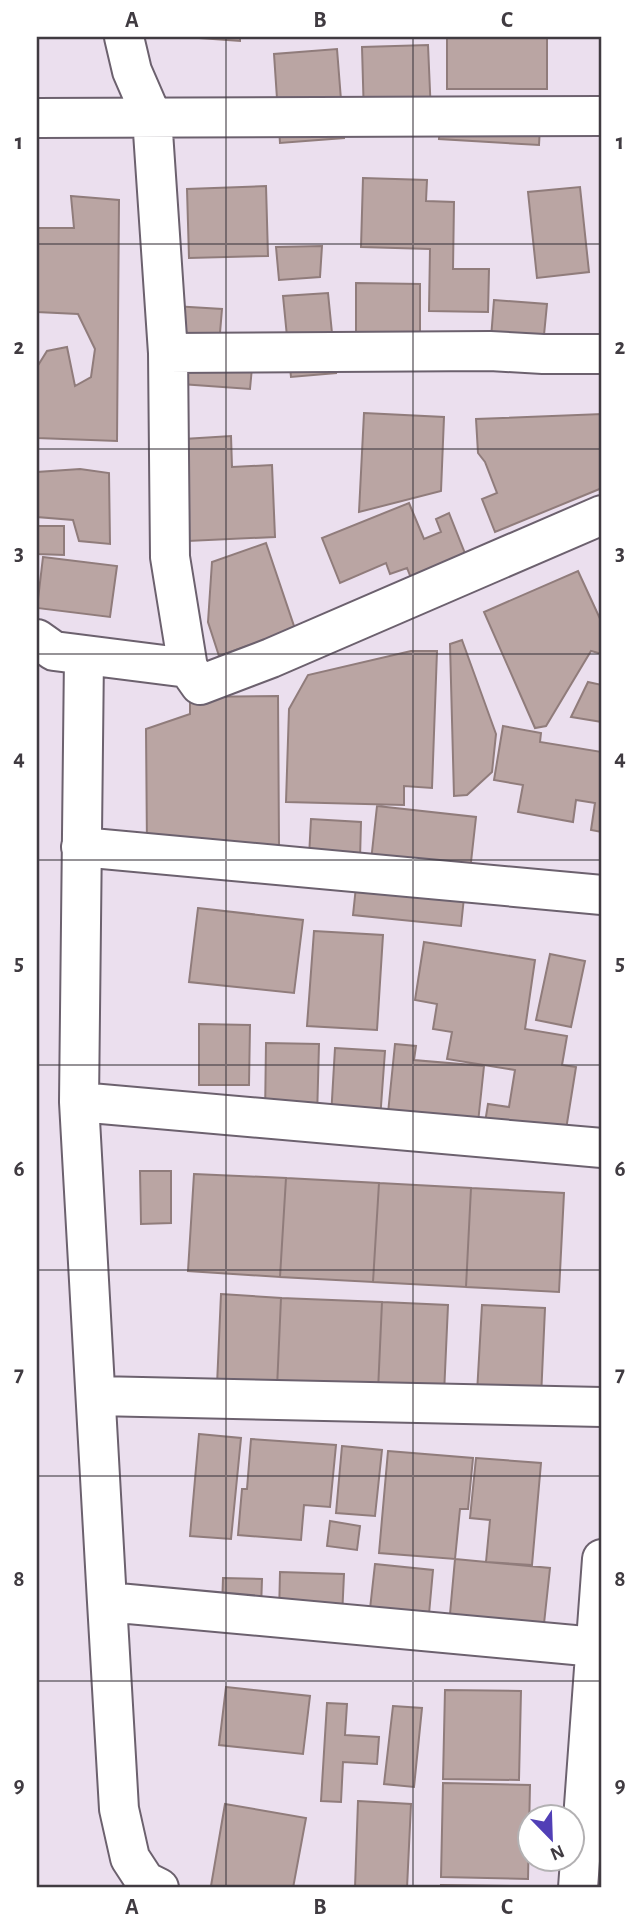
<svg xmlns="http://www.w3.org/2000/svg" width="639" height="1925" font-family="'Alegreya Sans',sans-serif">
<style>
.building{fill:#baa5a3;stroke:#907c7b;stroke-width:2}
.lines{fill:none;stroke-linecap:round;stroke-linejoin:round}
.minor-casing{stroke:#6c616e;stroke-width:42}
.minor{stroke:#fff;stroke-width:38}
.grid{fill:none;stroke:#403b41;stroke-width:2;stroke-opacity:0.55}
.neatline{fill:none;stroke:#403b41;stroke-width:2.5}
.grid-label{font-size:23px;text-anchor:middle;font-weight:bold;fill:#403b41}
</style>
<rect width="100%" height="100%" fill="#ebdfee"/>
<path class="building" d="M 185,37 L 240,37 L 240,41 Z
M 447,37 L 547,37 L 547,89 L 447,89 Z
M 600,37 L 602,37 L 602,93 Z
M 428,45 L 431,114 L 364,117 L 362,47 Z
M 337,49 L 344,138 L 280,143 L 274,54 Z
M 441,102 L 541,108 L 539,145 L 439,139 Z
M 363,178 L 427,180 L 426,201 L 454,202 L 453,269 L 489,269 L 488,312 L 429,311 L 430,249 L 361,247 Z
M 266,186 L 268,256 L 189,258 L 187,189 Z
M 580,187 L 589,272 L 537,278 L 528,192 Z
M 71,196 L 119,200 L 117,441 L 37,438 L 37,367 L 47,351 L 67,347 L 75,386 L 91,377 L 95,349 L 78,314 L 37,312 L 37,228 L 74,228 Z
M 322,246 L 320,277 L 279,280 L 276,247 Z
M 356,283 L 420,284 L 420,343 L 356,343 Z
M 328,293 L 336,373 L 291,377 L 283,296 Z
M 494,300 L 547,304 L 544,335 L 490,351 Z
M 173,306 L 222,309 L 220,333 L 255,335 L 250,389 L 167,383 Z
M 364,413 L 444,417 L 441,491 L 359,512 Z
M 602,414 L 602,488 L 495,532 L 482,499 L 497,493 L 485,462 L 478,453 L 476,419 Z
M 231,436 L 232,467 L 272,465 L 275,537 L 188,541 L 184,439 Z
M 80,469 L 109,473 L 110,544 L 79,541 L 73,520 L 37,517 L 37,472 Z
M 409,503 L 424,539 L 441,532 L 436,519 L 449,513 L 466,556 L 411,578 L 407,568 L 390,574 L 386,563 L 340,583 L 322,538 Z
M 37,526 L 64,526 L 64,555 L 37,554 Z
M 266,543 L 295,629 L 219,656 L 208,622 L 212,562 Z
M 43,557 L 117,566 L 110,617 L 37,608 Z
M 578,571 L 602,623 L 602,654 L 591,651 L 546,726 L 535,728 L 484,612 Z
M 462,640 L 496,734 L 492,772 L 467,795 L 454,796 L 450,644 Z
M 411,651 L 437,651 L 432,788 L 404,786 L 404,805 L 286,802 L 289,709 L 308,675 Z
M 588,682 L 602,685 L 602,722 L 571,717 Z
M 278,696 L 279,845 L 147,847 L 146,729 L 190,714 L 190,697 Z
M 503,726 L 541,733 L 540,742 L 602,752 L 602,832 L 591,830 L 595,803 L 576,800 L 573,822 L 518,812 L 523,785 L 494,780 Z
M 377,806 L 476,817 L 470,871 L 371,861 Z
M 311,819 L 361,822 L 360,859 L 309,857 Z
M 357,877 L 465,888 L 461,926 L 353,915 Z
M 198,908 L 303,920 L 294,993 L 189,982 Z
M 314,931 L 383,935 L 377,1030 L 307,1026 Z
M 424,942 L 535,960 L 525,1029 L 567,1036 L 562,1065 L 576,1067 L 564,1142 L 484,1129 L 488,1104 L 509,1107 L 515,1070 L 447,1059 L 452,1032 L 433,1029 L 437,1004 L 415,1000 Z
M 550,954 L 585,961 L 571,1027 L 536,1020 Z
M 199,1024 L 250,1025 L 249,1085 L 199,1085 Z
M 266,1043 L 319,1044 L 317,1118 L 265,1117 Z
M 395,1044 L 416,1046 L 414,1060 L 484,1066 L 477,1132 L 387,1123 Z
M 335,1048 L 385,1051 L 380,1120 L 331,1117 Z
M 140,1171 L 171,1171 L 171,1223 L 141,1224 Z
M 194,1174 L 286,1178 L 280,1277 L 188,1271 Z
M 286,1178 L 379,1183 L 373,1282 L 280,1277 Z
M 379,1183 L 471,1188 L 466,1287 L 373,1282 Z
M 471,1188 L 564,1193 L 559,1292 L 466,1287 Z
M 221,1294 L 281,1298 L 277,1388 L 217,1385 Z
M 281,1298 L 382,1302 L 378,1391 L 277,1388 Z
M 382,1302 L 448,1305 L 444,1394 L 378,1391 Z
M 482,1305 L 545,1308 L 541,1398 L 477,1393 Z
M 199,1434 L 241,1438 L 231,1539 L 190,1536 Z
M 251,1439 L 336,1445 L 330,1507 L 304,1505 L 301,1540 L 238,1535 L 242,1489 L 247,1489 Z
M 342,1446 L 382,1450 L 375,1516 L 336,1513 Z
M 388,1451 L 473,1458 L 468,1509 L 460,1509 L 455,1559 L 379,1553 Z
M 476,1458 L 541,1463 L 532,1565 L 486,1562 L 490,1520 L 470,1518 Z
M 330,1521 L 360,1526 L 357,1550 L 327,1546 Z
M 455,1559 L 550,1568 L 543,1633 L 449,1625 Z
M 375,1564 L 433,1570 L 429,1614 L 370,1609 Z
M 280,1572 L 344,1574 L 342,1617 L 279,1615 Z
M 223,1578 L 262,1579 L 261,1609 L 222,1608 Z
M 226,1687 L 310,1696 L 303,1754 L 219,1745 Z
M 445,1690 L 521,1691 L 519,1780 L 443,1779 Z
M 327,1703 L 347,1704 L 345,1735 L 379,1737 L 377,1764 L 343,1762 L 341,1802 L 321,1801 Z
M 393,1706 L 422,1708 L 414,1787 L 384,1784 Z
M 443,1783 L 530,1785 L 528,1879 L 441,1877 Z
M 358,1801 L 411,1804 L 407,1888 L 355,1888 Z
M 225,1804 L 306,1818 L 293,1888 L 223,1888 L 211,1886 Z
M 441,1885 L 516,1886 L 516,1888 L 441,1888 Z"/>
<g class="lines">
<defs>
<path id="minor" d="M 124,37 L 132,71 L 152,117 L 168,353 L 170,557 L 188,668
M 37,118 L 602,116
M 168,353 L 490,351 L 543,354 L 602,354
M 37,639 L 54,651 L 188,668 L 200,685 L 271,658 L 602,515
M 81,847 L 602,895
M 79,1102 L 84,656
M 96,1396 L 602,1407
M 107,1602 L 119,1809 L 130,1858 L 145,1881 L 159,1888
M 596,1647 L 107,1602 L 79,1102 L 602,1148
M 578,1888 L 602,1559"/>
</defs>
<use href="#minor" class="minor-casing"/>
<use href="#minor" class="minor"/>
</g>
<path class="grid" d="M 226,37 L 226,1888M 413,37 L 413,1888M 37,244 L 602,244M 37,449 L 602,449M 37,654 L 602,654M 37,860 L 602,860M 37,1065 L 602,1065M 37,1270 L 602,1270M 37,1476 L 602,1476M 37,1681 L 602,1681"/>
<rect width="639" height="1925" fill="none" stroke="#ffffff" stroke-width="77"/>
<g transform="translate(551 1838) rotate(157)"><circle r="33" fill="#ffffff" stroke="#b3b1b3" stroke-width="2"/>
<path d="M0-5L12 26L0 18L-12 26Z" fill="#513fb6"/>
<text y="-10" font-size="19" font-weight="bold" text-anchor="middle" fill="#403b41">N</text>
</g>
<rect x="38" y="38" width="562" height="1848" class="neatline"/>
<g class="grid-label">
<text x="132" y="27">A</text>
<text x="320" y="27">B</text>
<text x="507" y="27">C</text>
<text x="19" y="149">1</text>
<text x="620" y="149">1</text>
<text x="19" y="354">2</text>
<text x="620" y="354">2</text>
<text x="19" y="560">3</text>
<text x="620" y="560">3</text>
<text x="19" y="765">4</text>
<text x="620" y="765">4</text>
<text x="19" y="970">5</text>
<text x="620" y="970">5</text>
<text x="19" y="1176">6</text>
<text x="620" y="1176">6</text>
<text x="19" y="1381">7</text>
<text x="620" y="1381">7</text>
<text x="19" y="1586">8</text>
<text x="620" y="1586">8</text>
<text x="19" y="1792">9</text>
<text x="620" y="1792">9</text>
<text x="132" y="1914">A</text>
<text x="320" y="1914">B</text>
<text x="507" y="1914">C</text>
</g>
</svg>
